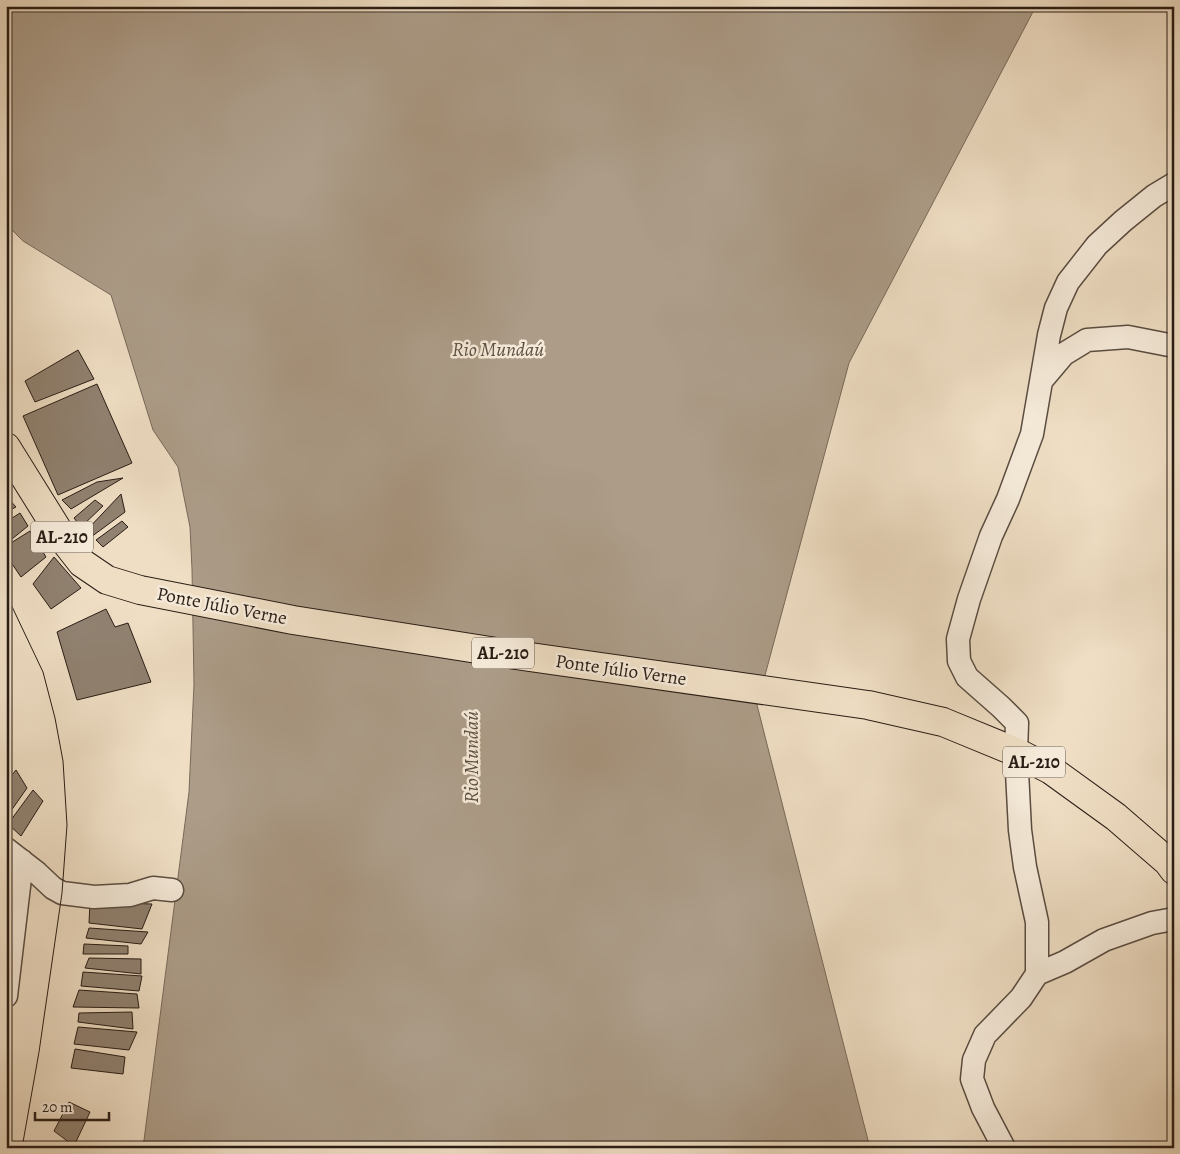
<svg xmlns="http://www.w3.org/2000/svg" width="1180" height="1154" font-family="Alegreya,serif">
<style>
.water{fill:#ac9c88;stroke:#78695a}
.building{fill:#908170;stroke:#291d15}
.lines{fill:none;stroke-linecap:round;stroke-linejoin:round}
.minor-casing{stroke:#5a4d41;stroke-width:25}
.primary-casing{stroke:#291d15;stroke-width:30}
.minor{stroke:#f5ead9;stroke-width:22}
.primary{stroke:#efdec4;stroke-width:28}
.tram{stroke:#291d15;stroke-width:1}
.labels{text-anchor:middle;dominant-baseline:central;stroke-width:5;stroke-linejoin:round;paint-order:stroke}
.shield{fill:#f5ead9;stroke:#665a50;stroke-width:1}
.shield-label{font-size:18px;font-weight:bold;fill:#291d15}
.street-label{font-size:19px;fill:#291d15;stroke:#f5ead9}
.water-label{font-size:20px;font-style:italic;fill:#5d5043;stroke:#f5ead9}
</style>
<rect width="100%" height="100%" fill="#efdec4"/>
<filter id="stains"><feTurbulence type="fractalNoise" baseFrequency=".004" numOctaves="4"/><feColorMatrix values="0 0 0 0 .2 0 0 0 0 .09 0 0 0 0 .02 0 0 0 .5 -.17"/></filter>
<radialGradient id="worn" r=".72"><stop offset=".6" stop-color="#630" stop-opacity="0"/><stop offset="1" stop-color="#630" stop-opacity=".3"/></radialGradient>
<path class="water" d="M 6,6 L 1036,6 L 849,363 L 757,705 L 870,1148 L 143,1148 L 189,792 L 194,684 L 192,569 L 190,527 L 178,467 L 153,430 L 111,295 L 23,241 L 6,224 Z"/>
<path class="building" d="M 78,350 L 94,379 L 35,402 L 25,381 Z
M 97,384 L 132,463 L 58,495 L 23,416 Z
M 123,478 L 71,509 L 62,500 L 97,482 Z
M 121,494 L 125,512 L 91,537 L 86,531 Z
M 6,496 L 16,507 L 6,512 Z
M 95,500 L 103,506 L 81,527 L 74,518 Z
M 20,513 L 28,526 L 12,539 L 6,527 L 6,522 Z
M 122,521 L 128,527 L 103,547 L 96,540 Z
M 30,531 L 46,557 L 21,577 L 6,555 L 6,546 Z
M 54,557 L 81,588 L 51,609 L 33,584 Z
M 106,609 L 115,627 L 128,623 L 151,682 L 77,700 L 57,632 Z
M 16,770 L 27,788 L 6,818 L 6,782 Z
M 33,790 L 43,801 L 21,836 L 8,824 Z
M 90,902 L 152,904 L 142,929 L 89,923 Z
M 89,928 L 148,932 L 141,944 L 86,938 Z
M 84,944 L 128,946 L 128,954 L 83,954 Z
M 89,958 L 141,959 L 141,974 L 85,968 Z
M 83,972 L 142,976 L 139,991 L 81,986 Z
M 79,990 L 137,994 L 139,1008 L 73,1007 Z
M 132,1012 L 133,1029 L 78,1022 L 79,1013 Z
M 78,1027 L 137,1032 L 129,1050 L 74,1044 Z
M 75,1049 L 125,1057 L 123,1074 L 71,1068 Z
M 69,1102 L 90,1112 L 74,1146 L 54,1131 Z"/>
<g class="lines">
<defs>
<path id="minor" d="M 1042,380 L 1064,354 L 1087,340 L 1128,337 L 1174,346
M 6,849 L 37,873 L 53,888 L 62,893 L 94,897 L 130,895 L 153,888 L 172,890
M 1037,974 L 1065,962 L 1104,940 L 1152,923 L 1174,919
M 6,996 L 22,861
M 1004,1148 L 983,1108 L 972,1079 L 974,1060 L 985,1035 L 1021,998 L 1037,974 L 1037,922 L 1025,867 L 1020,830 L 1016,752 L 1017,723 L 1001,707 L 967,677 L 959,661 L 958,639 L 969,599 L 991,536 L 1008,499 L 1032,434 L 1049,335 L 1056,308 L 1068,282 L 1097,245 L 1123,221 L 1154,196 L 1174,184"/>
<path id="primary" d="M 6,447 L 64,540 L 82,563 L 107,580 L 140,590 L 293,620 L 509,654 L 868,705 L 943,722 L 1016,752 L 1051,770 L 1116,817 L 1168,862 L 1174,870"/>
</defs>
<use href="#minor" class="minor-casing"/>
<use href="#primary" class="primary-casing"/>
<use href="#minor" class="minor"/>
<use href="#primary" class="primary"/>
<path class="tram" d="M 6,594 L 43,672 L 55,718 L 63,761 L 67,825 L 62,893 L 39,1052 L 22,1148"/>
</g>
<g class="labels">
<g class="shield">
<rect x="31" y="521.5" width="62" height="31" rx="4"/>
<rect x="472" y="637.5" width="62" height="31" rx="4"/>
<rect x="1003" y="746.5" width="62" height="31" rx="4"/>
</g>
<g class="shield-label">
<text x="62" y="537">AL-210</text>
<text x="503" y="653">AL-210</text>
<text x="1034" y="762">AL-210</text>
</g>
<g class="street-label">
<text transform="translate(222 606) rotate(11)">Ponte Júlio Verne</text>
<text transform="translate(621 670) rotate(8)">Ponte Júlio Verne</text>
</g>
<g class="water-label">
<text x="498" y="349">Rio Mundaú</text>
<text transform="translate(471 757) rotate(-90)">Rio Mundaú</text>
</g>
</g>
<rect width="1180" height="1154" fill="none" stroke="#efdec4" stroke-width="25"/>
<rect x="8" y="8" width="1165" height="1139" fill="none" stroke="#291d15" stroke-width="2.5"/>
<rect x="12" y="12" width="1155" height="1129" fill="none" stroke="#291d15"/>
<path d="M35 1112v8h74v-8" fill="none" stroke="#291d15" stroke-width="2.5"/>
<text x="42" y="1112" font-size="15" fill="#291d15" stroke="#f5ead9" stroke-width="4" paint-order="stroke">20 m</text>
<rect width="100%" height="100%" filter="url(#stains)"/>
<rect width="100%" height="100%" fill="url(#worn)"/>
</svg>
